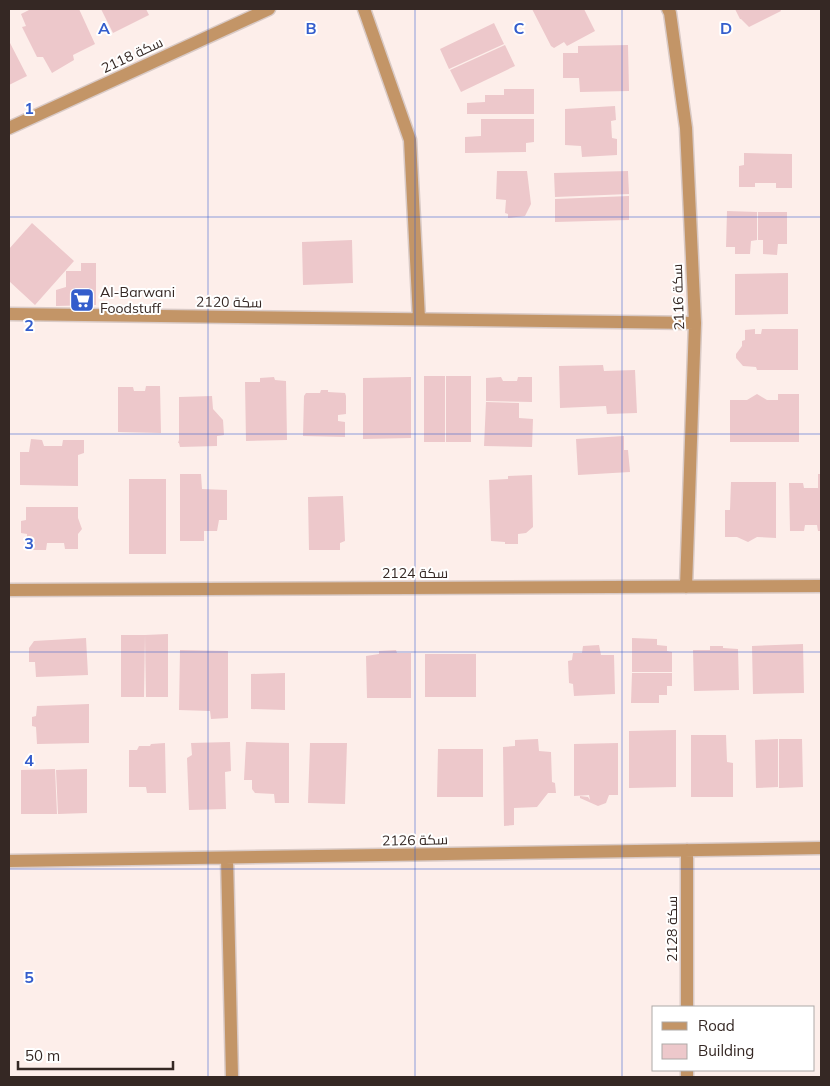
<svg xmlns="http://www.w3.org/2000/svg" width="830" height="1086" font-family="Mulish,Cairo,sans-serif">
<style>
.building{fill:#edc8cb}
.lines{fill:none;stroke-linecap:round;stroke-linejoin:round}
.street-casing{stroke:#d9cac6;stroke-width:15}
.street{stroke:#c39567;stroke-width:12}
.grid{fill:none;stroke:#335dcc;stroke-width:1;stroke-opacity:0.55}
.labels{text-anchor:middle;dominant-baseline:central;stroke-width:4;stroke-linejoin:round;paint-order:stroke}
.street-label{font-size:14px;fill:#352824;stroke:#fff}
.poi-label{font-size:14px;fill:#352824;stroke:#fff;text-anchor:start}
.grid-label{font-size:16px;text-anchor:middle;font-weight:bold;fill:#335dcc;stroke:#fff;stroke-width:4;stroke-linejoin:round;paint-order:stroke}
</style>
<rect width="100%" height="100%" fill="#fdeeea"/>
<path class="building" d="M 31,9 L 79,9 L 95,44 L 73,55 L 74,60 L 52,73 L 43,57 L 37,57 L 22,27 L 26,26 L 21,14 Z
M 101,9 L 146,9 L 149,15 L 113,33 Z
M 532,9 L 584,9 L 595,31 L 567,46 L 564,42 L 554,48 L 551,46 Z
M 735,9 L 780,9 L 781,11 L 749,27 L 741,19 L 740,19 Z
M 494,23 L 504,44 L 449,69 L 440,49 Z
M 9,41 L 27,76 L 9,85 Z
M 505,45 L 515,66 L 461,92 L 450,70 Z
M 628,45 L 629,91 L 580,92 L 579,78 L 563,78 L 563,53 L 578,53 L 578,46 Z
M 504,89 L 534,89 L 534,114 L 467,114 L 467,103 L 485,102 L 485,95 L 504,95 Z
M 615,106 L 616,120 L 611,121 L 612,138 L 617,139 L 617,155 L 582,157 L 581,146 L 565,145 L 565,109 Z
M 481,119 L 534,119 L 534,142 L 526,143 L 526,152 L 465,153 L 465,137 L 481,136 Z
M 744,153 L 792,154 L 792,188 L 776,188 L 776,183 L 755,183 L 755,187 L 739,187 L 739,166 L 744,165 Z
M 497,171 L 527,171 L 531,204 L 525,216 L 508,218 L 508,214 L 505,213 L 506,200 L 496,199 Z
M 628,171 L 629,194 L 555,197 L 554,173 Z
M 629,196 L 629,220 L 555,222 L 555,199 Z
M 727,211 L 757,212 L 757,240 L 751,241 L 750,254 L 735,254 L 735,247 L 726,247 Z
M 758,212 L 787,212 L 787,244 L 778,244 L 777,255 L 763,254 L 763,240 L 758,240 Z
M 32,223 L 74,261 L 35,305 L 9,281 L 9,249 Z
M 352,240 L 353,283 L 303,285 L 302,242 Z
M 81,263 L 96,263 L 96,305 L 56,306 L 56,290 L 66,287 L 66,271 L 81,271 Z
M 788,273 L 788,314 L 735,315 L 735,274 Z
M 755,329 L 755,334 L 761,334 L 762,329 L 798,329 L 798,370 L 757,370 L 756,367 L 743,366 L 736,358 L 736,354 L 742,346 L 742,341 L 745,340 L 745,330 Z
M 603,365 L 604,371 L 635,370 L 637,413 L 607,414 L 606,406 L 560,408 L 559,366 Z
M 424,376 L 445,376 L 445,442 L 424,442 Z
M 446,376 L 471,376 L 471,442 L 446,442 Z
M 274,377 L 275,380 L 286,381 L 287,440 L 246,441 L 245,382 L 260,382 L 260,378 Z
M 411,377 L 411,438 L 363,439 L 363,378 Z
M 501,377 L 503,381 L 517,381 L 518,377 L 532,377 L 532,402 L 486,401 L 486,378 Z
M 146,386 L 160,386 L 161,433 L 118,432 L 118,387 L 133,387 L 134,391 L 145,391 Z
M 321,390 L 328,390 L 328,392 L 345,393 L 346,396 L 346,414 L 338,415 L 338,421 L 345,422 L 345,437 L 303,436 L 304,396 L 306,393 L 320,393 Z
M 757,394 L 767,400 L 778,400 L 778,394 L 799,394 L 799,442 L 730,442 L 730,400 L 747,400 Z
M 212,396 L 213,409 L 223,420 L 224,435 L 217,436 L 217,446 L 180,447 L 179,443 L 178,443 L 179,440 L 179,397 Z
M 486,402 L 519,403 L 519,418 L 533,419 L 532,447 L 484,446 Z
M 624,436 L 624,450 L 628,450 L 630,472 L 578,475 L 576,439 Z
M 31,439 L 42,440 L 44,446 L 62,446 L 63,440 L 84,440 L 84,453 L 78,455 L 78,486 L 20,485 L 20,452 L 29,452 Z
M 180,474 L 201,474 L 202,489 L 227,490 L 227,520 L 219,520 L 217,531 L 204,531 L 204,541 L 180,541 Z
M 818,474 L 821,474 L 821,531 L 818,531 L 817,525 L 805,525 L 804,531 L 790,531 L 789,483 L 803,483 L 804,488 L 818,488 Z
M 532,475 L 533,527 L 526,533 L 518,534 L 518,544 L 505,544 L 505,542 L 491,541 L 489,480 L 508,479 L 508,476 Z
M 129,479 L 166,479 L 166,554 L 129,554 Z
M 731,482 L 776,482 L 776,538 L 757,537 L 748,542 L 737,537 L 725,537 L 725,510 L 730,510 Z
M 343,496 L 345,541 L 340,543 L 340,550 L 309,550 L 308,497 Z
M 26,507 L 78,507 L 78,518 L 82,529 L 78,534 L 78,549 L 65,549 L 64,543 L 47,543 L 46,550 L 27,550 L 27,534 L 21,533 L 21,521 L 26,520 Z
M 168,634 L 168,697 L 146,697 L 145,635 Z
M 121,635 L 145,635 L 144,697 L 121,697 Z
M 86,638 L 88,675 L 36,677 L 35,662 L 29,662 L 29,648 L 34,641 Z
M 632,638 L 657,639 L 657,645 L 667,646 L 667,651 L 672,652 L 672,672 L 632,672 Z
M 803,644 L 804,693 L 753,694 L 752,646 Z
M 599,645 L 601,655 L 614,655 L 615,694 L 574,696 L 573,684 L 569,683 L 568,661 L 572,660 L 573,653 L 582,653 L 583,646 Z
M 710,646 L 723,646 L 723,648 L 738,649 L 739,690 L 694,691 L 693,650 L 710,650 Z
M 180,650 L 228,651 L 228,718 L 211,719 L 210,711 L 179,710 Z
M 396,650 L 397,653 L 411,653 L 411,698 L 367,698 L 366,656 L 379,654 L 379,651 Z
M 425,654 L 476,654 L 476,697 L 425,697 Z
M 285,673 L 285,710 L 251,709 L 251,674 Z
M 632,673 L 672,673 L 672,686 L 667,686 L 667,695 L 659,695 L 659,703 L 631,703 Z
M 89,704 L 89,743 L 37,744 L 36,727 L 32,726 L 32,717 L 36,716 L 37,706 Z
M 676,730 L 676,787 L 629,788 L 629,731 Z
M 691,735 L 726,735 L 727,762 L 733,763 L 733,797 L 691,797 Z
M 538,739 L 539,751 L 551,752 L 552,782 L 555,783 L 556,793 L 548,793 L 537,807 L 514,808 L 514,825 L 504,826 L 503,747 L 515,746 L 515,740 Z
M 778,739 L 778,787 L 756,788 L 755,740 Z
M 779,739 L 802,739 L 803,787 L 779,788 Z
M 230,742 L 231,771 L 225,772 L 226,809 L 189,810 L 187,758 L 192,755 L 191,743 Z
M 246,742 L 289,743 L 289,803 L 275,803 L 274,794 L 255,793 L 252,789 L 252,780 L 244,780 Z
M 165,743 L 166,793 L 147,793 L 146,787 L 129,787 L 129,750 L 137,750 L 139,746 L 150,746 L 151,744 Z
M 310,743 L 347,743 L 345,804 L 308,803 Z
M 618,743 L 618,795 L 609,795 L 606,803 L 598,806 L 580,798 L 580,796 L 588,797 L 590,800 L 589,795 L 574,796 L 574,744 Z
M 438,749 L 483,749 L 483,797 L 437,797 Z
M 55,769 L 57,814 L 21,814 L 21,770 Z
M 87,769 L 87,813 L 58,814 L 56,770 Z"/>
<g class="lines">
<defs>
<path id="street" d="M 364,9 L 410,140 L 419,319
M 668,9 L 670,13 L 686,128 L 695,323 L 686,587
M 9,128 L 269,9
M 9,314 L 695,323
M 9,590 L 821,586
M 687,850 L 687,1007
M 227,858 L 232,1077
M 9,861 L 821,848
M 687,1070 L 687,1077"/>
</defs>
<use href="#street" class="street-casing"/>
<use href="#street" class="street"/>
</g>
<path class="grid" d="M 208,9 L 208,1077M 415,9 L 415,1077M 622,9 L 622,1077M 9,217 L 821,217M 9,434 L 821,434M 9,652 L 821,652M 9,869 L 821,869"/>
<defs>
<symbol id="supermarket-square" viewBox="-11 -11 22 22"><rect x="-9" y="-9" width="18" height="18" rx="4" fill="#335dcc" stroke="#fff"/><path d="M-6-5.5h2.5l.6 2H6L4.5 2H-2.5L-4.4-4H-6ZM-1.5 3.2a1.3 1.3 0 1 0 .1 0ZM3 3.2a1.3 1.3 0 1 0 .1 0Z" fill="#fff"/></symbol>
</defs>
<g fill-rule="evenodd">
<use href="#supermarket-square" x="68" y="286" width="28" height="28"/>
</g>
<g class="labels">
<g class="street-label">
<text transform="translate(132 55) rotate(-25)">سكة 2118</text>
<text transform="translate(678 297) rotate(-92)">سكة 2116</text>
<text transform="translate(229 302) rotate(1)">سكة 2120</text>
<text x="415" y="573">سكة 2124</text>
<text transform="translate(415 840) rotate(-1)">سكة 2126</text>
<text transform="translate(672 929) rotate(-90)">سكة 2128</text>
</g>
<g class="poi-label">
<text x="100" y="292">Al-Barwani<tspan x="100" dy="16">Foodstuff</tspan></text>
</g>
</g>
<g class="grid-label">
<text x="104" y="34">A</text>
<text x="311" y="34">B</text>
<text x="519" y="34">C</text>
<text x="726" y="34">D</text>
<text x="29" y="114">1</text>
<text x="29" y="331">2</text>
<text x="29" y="549">3</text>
<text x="29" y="766">4</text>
<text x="29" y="983">5</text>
</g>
<rect width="830" height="1086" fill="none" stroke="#352824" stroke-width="20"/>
<rect x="652" y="1006" width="162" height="65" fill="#ffffff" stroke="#aea9a7"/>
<rect x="662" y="1022" width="25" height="8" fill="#c39567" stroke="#aea9a7"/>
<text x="698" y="1031" font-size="15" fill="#352824">Road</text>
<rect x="662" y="1044" width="25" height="15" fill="#edc8cb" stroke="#aea9a7"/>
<text x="698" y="1056" font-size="15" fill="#352824">Building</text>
<path d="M18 1061v8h155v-8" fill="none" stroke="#352824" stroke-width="2.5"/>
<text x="25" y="1061" font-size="15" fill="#352824" stroke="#ffffff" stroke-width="4" paint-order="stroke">50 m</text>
</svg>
